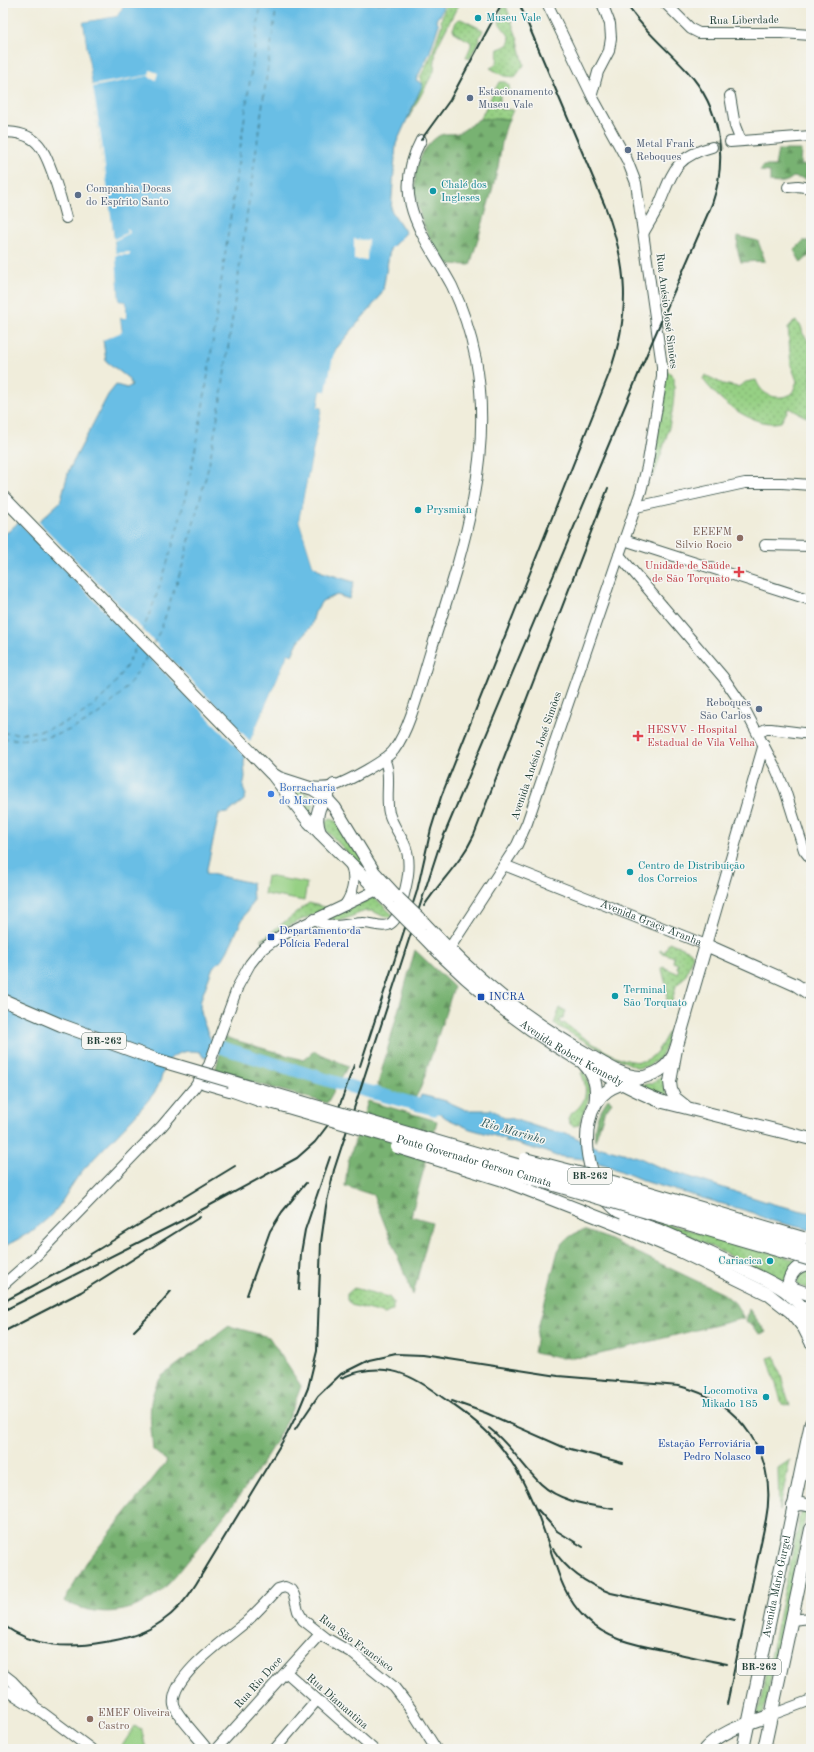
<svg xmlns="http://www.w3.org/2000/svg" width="814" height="1752" font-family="'Old Standard TT',serif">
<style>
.green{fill:url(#green-dots);stroke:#5a865c}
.forest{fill:url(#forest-firs);stroke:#4c7853}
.pitch{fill:#96d084;stroke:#5a865c}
.water{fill:#69bee5;stroke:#447e8c}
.pier{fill:#f0eddb}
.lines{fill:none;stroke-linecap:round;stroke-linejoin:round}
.river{stroke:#69bee5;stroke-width:13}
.ferry{stroke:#325d60;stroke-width:1;stroke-dasharray:5 4;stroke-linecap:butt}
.minor-tunnel{stroke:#c6caba;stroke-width:10;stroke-dasharray:10 5;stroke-linecap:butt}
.minor-casing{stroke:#3e574d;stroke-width:12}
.major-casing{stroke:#3e574d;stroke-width:14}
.minor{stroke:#fff;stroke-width:10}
.major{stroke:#fff;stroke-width:12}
.rail{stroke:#1f3d34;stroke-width:2}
.major-bridge-casing{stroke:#3e574d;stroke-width:14;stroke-linecap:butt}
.major-bridge{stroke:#fff;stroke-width:12}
.culture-dot{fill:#0f9aa8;stroke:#f6f6f2;stroke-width:1.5}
.service-dot{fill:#5c6f8a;stroke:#f6f6f2;stroke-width:1.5}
.education-dot{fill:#8d6e63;stroke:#f6f6f2;stroke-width:1.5}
.health-dot{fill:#e0444e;stroke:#f6f6f2;stroke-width:1.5}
.shop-dot{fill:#3f7fe0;stroke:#f6f6f2;stroke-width:1.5}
.transit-dot{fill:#1a4fb4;stroke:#f6f6f2;stroke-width:1.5}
.labels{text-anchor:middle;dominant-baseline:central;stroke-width:3;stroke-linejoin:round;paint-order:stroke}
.shield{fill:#f6f6f2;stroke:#60746d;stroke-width:1}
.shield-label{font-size:10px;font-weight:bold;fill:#1f3d34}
.culture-label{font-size:11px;fill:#0d838f;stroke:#f6f6f2;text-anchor:start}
.street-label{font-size:11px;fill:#1f3d34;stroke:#f6f6f2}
.service-label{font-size:11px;fill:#4e5e75;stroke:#f6f6f2;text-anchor:start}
.education-label{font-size:11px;fill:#785e54;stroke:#f6f6f2;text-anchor:end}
.health-label{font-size:11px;fill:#be3a42;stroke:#f6f6f2;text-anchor:end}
.shop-label{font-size:11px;fill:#366cbe;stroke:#f6f6f2;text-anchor:start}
.transit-label{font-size:11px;fill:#164399;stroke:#f6f6f2;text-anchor:start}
.water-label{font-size:12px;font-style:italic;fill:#325d60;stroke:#f6f6f2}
</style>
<defs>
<pattern id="green-dots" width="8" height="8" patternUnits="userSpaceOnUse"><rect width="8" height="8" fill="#96d084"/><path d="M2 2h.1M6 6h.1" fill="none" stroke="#7aaa6d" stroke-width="1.8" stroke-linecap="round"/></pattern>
<pattern id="forest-firs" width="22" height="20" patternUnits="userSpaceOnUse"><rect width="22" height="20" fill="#78b272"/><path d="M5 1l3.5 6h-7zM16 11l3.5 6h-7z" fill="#62925e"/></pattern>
</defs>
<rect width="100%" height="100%" fill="#f6f6f2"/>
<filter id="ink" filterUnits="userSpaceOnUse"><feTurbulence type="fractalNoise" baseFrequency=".025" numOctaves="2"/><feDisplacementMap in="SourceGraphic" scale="8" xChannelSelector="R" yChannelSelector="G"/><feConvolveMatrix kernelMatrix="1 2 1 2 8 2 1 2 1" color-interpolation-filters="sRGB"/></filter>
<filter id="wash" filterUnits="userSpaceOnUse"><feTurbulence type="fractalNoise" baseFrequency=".012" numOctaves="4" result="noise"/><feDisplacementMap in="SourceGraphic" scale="16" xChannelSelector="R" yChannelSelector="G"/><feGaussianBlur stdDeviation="0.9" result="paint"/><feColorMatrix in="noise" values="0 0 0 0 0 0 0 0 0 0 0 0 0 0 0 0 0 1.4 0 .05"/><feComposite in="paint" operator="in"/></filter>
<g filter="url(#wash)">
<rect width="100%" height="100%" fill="#f0eddb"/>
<path class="green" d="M 446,3 L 459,3 L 436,49 L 434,71 L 408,119 L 423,84 L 420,78 L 432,54 L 442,24 L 441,21 Z
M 505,3 L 518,40 L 524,65 L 515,77 L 504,76 L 490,68 C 501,64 496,57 498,49 C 501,48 504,47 507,45 C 516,36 500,29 499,21 C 498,14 503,9 505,3 Z
M 461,19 L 483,30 L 470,59 L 466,57 L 471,46 L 471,42 L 455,33 L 453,29 L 457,20 Z
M 499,82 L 505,82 L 509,85 L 509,92 L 500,92 L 500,109 L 513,110 L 509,119 L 480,119 Z
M 796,321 L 801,326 L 803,334 L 811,344 L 811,418 L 804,416 L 789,408 L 781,422 C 754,429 717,400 703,379 L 705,375 L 723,384 L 738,387 L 746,382 L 756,380 C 762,396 776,401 792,394 L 797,381 L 791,365 L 788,328 L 791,324 Z
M 667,370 L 674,377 C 676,413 665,444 653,477 L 652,472 Z
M 284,785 L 304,792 L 315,799 L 310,814 Z
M 331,818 L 337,822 L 395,903 L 327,831 L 325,823 L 327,820 Z
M 374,897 L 394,916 C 380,920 379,910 367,911 C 354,913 340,926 329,918 Z
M 309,903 L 328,908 L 288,926 L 267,939 L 261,940 Z
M 669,942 L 690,951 L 693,955 L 686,975 L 676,986 L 671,1005 L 667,1005 L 666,985 L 662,969 L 663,967 L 677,973 L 679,969 L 677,968 L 678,964 L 673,962 L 674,957 L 660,952 L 660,950 L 665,952 Z
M 560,1008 L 566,1011 L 563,1018 L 559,1020 L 561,1024 L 564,1023 C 582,1036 628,1073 650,1058 C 658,1053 663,1041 668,1033 L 671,1030 L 664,1051 L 659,1059 L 648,1066 L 638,1068 L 606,1053 L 554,1024 Z
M 583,1071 C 597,1090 585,1106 579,1125 L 573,1126 L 569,1123 L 568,1118 C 570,1114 574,1112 577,1109 C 588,1099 587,1086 581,1073 Z
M 669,1072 L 665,1090 L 669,1099 L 636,1086 L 652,1083 Z
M 640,1216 L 801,1261 L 784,1283 L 696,1239 Z
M 811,1271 L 811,1290 L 797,1285 C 797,1277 802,1272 811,1271 Z
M 354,1288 L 389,1297 L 393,1302 L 393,1310 L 385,1314 L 351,1305 L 347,1300 L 347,1294 Z
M 775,1356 L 790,1406 L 782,1404 L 768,1358 Z
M 790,1460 L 779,1511 L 778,1468 Z
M 802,1511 L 805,1512 L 806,1514 L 763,1715 L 757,1717 L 801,1513 Z"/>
<path class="forest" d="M 479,119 L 509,119 C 502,135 501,150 498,167 C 490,200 480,233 470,265 L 447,264 C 444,258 438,253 434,247 C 416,214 401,164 437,137 C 443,132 451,135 458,133 C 465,130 472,124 479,119 Z
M 778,150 L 801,150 L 800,165 L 811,166 L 811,180 L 793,177 C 785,184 778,183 770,182 L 770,172 L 760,171 L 763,166 L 775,166 Z
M 738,236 L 758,241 L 765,261 L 741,262 L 737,248 Z
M 803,241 L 811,241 L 811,254 L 801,263 L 794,250 Z
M 415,950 L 454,987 L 421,1087 L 414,1101 L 376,1091 Z
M 224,1037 L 303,1060 L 314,1051 L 348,1066 L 327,1103 L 215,1072 Z
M 608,1099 L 612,1102 L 604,1113 L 595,1141 C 593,1122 598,1114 608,1099 Z
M 368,1101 L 437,1121 L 411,1216 L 432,1222 L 413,1295 L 373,1195 L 345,1186 L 348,1162 Z
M 581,1231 L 586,1231 L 604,1237 L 724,1294 L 735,1303 L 744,1318 L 588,1357 L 559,1358 L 534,1353 L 538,1328 L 558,1251 C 563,1241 570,1235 581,1231 Z
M 749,1309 L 766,1332 L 761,1335 L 746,1321 Z
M 229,1326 L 269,1337 L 301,1386 C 280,1447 236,1502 196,1551 C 179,1571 164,1595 139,1605 C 114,1616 88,1613 64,1601 L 86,1563 L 167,1461 L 153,1450 C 151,1423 145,1398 162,1376 Z"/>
<path class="pitch" d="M 267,876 L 307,883 L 304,901 L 264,894 Z
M 135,1726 L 142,1731 L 146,1749 L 120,1749 Z"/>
<path class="water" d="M 125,3 L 444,3 L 440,16 L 439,15 L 436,20 L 439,24 L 430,52 L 416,80 L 423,84 L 396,144 L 391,210 L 406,233 L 390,249 L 383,290 L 378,299 L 336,349 L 326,392 L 321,391 L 318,407 L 322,408 L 299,520 L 313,565 L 322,572 L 354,582 L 349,599 L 337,595 L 322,601 L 315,612 L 311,626 L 298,642 L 292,655 L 288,654 L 246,751 L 244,763 L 245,777 L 243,788 L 246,795 L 244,800 L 228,813 L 219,814 L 206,873 L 252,883 L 253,901 L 241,922 L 227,952 L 222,960 L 213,967 L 201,999 L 200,1006 L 203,1021 L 210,1038 L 214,1042 L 209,1058 L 203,1057 L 200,1052 C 190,1050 179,1051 171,1058 C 162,1066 162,1083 154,1093 C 133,1120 108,1143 84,1169 C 74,1180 67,1194 59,1206 C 45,1225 23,1237 3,1247 L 3,534 L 8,532 L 22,519 L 36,524 L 60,502 L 69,470 L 108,395 L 116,385 L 127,388 L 132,385 L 128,378 L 106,361 L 103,340 L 122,331 L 120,318 L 126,318 L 126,302 L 119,301 L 114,241 L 83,22 L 117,16 Z
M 421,1095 L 446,1101 L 466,1110 L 491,1110 L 496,1112 L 504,1118 L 510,1118 L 550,1131 L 566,1133 L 600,1149 L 601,1147 L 638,1157 L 659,1167 L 773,1204 L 811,1213 L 811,1230 L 768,1220 L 754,1213 L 647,1182 L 606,1165 L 583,1159 L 556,1156 L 541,1150 L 541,1151 L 511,1142 L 511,1143 L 505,1142 L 506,1139 L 470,1129 L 446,1118 L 437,1111 L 417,1106 Z"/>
<path class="pier" d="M 123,3 L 125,3 L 117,16 L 83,22 L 92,85 L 149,75 L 150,70 L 158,73 L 156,80 L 148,76 L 93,87 L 102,144 L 114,239 L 127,233 L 126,229 L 128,228 L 130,233 L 114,241 L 116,253 L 130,252 L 130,255 L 116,255 L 119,301 L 126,302 L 126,318 L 120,318 L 122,332 L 103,340 L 102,338 L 120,330 L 118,318 L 119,316 L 124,316 L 124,303 L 117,301 L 112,241 L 100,144 L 81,21 L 83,20 L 116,14 Z
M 354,239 L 368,240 L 367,260 L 354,260 Z
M 337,348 L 339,349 L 335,357 L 328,392 L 323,393 L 320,406 L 324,406 L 324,408 L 301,520 L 315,564 L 318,566 L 318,568 L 313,565 L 299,520 L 322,408 L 318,407 L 321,391 L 326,391 L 333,356 Z
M 22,517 L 35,521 L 37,520 L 250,741 L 288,654 L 292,655 L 291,657 L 289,656 L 265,710 L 247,758 L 17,520 Z"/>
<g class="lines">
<path class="river" d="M 213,1045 L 337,1083 L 434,1109"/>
<path class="ferry" d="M 142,632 C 188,524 203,412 219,297 C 233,199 247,101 261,3
M 153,644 L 161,629 L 183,564 L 209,465 L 221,398 L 277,3
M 3,733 C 67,737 114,701 137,644
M 3,738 C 67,747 120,709 148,654"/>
</g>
</g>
<g filter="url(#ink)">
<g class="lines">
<path class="minor-tunnel" d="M 712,147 L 730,142"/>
<defs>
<g id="minor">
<path d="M 665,3 L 691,29 L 699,33 L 782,33 L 811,35"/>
<path d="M 592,94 L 598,72 L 609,51 L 611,38 L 610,24 L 602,3"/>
<path d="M 730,96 L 735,126 L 741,141"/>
<path d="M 3,132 C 15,132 28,134 37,143 C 49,154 62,202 66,218"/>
<path d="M 730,142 L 811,136"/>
<path d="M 788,187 L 798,186 L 811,188"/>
<path d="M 644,232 C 649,223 655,214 659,205 C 673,172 674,157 712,147"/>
<path d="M 636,507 L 745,483 L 782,483 L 811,485"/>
<path d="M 624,540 L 811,600"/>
<path d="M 765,545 L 811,546"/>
<path d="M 619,555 L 723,677 L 743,706 L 776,769 L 785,790 L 804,850 L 811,859"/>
<path d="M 758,733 L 766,729 L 771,729 L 811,734"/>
<path d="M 308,787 C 317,788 326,788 334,786 C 348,781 386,761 394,750 C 410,729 421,683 429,657 C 459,561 495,462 476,360 C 471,335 463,309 452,286 C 425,236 389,200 421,140"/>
<path id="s1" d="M 504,865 L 706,945 L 764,744"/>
<path d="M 345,905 C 354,892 356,878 350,863"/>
<path d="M 315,919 C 330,931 345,924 362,923 C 370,922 380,928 388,925 C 397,921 398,912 401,905 C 407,885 413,862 404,843 C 399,833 392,824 389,813 C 385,796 392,774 384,759"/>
<path d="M 449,949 L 517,845 L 527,823 L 641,491 L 647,467 L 662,377 L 662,366 L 636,183 L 627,160 L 593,98 L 547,3"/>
<path d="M 3,1285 L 37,1255 L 162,1126 L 195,1087 L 209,1065 L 238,986 L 250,964 L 261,950 L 280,936 L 377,890"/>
<path d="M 791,1620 L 811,1618"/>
<path d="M 286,1672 L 373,1749"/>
<path d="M 3,1674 L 12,1681 L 33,1703"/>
<path d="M 3,1688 L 43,1713 L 91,1749"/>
<path d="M 771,1715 L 811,1700"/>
<path d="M 207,1749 C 200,1739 176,1715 174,1705 C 169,1677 227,1638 246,1622 C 257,1612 268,1600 278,1589 L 285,1587 L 291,1590 L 294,1595 L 298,1611 L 303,1620 L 326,1638 L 352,1653 L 394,1687 L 411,1709 L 436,1749"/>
<path d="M 216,1749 L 320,1634"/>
<path d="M 275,1749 L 317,1700"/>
</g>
<g id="major">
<path d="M 3,497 L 271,773 L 279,778 L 313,789 L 325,797 L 335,808 L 374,872 L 398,898"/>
<path d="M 273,775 L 309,822 L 395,908"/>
<path d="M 320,833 C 312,813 322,801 334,785"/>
<path d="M 424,923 C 474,977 523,1018 587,1054 C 603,1063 621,1076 640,1077"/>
<path id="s2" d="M 421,934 C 476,993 535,1038 606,1075 C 625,1085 643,1095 663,1102 L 811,1139"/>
<path d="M 676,1049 C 661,1095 602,1063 589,1121 C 582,1153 594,1195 622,1214 C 634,1223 650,1227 663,1232 C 688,1242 711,1254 735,1265 C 751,1273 769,1280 784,1290 C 795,1298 805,1310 811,1322"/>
<path d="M 584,1064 C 595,1075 598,1089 595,1104"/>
<path d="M 205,1083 L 233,1091"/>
<path d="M 685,1106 L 675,1098 L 671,1090 L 670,1082 L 676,1049 L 706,945 L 796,985 L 811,995"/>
<path d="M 618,1225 L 682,1252 L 768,1294 L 791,1312 L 804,1328 L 811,1342"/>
<path d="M 789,1291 L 792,1288 L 811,1295"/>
<path d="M 791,1296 C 784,1280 794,1264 811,1264"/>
<path d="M 793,1506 L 802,1504 L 811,1506"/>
<path d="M 705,1749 C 722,1730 748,1724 771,1715"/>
<path id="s3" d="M 743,1749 L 811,1423"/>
<path d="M 764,1749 L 811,1529"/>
</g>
</defs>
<use href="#minor" class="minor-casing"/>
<use href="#major" class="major-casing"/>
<use href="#minor" class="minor"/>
<use href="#major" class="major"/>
<path class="rail" d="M 421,140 L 450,100 L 502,3
M 424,906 C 440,881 461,863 474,835 L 608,488
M 360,1066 L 417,891 L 431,829 L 441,797 L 609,374 C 631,313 628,266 605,206 L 519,3
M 299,1290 L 301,1253 L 305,1230 L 330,1157
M 247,1295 L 270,1231 L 282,1212 L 306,1183
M 3,1302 L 76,1263 L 235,1166
M 3,1311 L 181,1221 L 297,1158 L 315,1142 L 337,1113 L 354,1065
M 134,1331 L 152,1313 L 171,1291
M 3,1332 L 81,1292 L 200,1217
M 341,1378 C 380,1361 407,1371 439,1395 C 456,1407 473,1418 487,1432 C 515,1459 532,1497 545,1534 C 556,1564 561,1594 585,1618 C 607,1640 637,1645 667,1651 C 687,1656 707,1660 727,1664
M 452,1401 L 486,1413 L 563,1447 L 623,1463
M 489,1428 C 510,1444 523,1467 541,1484 C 560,1502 589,1505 613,1509
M 295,1430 L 318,1396 L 341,1374 L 369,1360 L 396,1354 L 423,1355 L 558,1376 L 679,1386 C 741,1401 778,1456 766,1519 L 727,1704
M 538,1510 L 557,1531 L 583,1547
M 553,1549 C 567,1571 586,1584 611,1593 L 735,1620
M 3,1625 C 34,1647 68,1649 105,1642 C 125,1639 144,1634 161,1622 C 176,1612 187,1599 196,1584 L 287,1434 L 298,1412 L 308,1388 L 317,1351 L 321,1242 L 326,1206 L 334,1170 L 439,847 L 649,349 L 712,204 C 728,158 721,108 687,71 C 666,48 642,29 626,3"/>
<defs>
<g id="major-bridge">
<path d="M 398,898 L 424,923"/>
<path d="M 395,908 L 421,934"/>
<path d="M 3,1000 L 61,1025 L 158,1060 L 811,1251"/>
<path d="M 233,1091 L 264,1102"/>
<path id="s4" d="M 257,1098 L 811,1260"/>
<path d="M 397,1147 L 500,1179 L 618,1225"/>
<path d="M 525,1159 L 613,1182 L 803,1238"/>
</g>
</defs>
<use href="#major-bridge" class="major-bridge-casing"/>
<use href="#major-bridge" class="major-bridge"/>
</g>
</g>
<g class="culture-dot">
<circle cx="478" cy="18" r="4"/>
<circle cx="433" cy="191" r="4"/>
<circle cx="418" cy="510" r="4"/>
<circle cx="630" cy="872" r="4"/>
<circle cx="615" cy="996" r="4"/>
<circle cx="770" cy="1261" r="4"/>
<circle cx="766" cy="1397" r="4"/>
</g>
<g class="service-dot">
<circle cx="470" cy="98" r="4"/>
<circle cx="628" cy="150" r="4"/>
<circle cx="78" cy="195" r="4"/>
<circle cx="759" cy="709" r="4"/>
</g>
<g class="education-dot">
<circle cx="740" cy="538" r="4"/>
<circle cx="90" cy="1719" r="4"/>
</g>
<g class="health-dot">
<path d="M737 566h4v4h4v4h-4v4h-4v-4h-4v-4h4z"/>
<path d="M636 730h4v4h4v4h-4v4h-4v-4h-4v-4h4z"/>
</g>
<circle class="shop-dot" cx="271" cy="794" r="4"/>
<g class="transit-dot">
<rect x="267" y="933" width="8" height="8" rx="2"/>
<rect x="477" y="993" width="8" height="8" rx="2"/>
<rect x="755" y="1445" width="10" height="10" rx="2"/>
</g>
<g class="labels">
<g class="shield">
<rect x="82" y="1033" width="44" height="16" rx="3"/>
<rect x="568" y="1168" width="44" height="16" rx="3"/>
<rect x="737" y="1659" width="44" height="16" rx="3"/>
</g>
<g class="shield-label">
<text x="104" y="1041">BR-262</text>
<text x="590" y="1176">BR-262</text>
<text x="759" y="1667">BR-262</text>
</g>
<g class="culture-label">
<text x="486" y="18">Museu Vale</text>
<text x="441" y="185">Chalé dos<tspan x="441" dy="13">Ingleses</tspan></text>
<text x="426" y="510">Prysmian</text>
<text x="638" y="866">Centro de Distribuição<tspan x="638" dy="13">dos Correios</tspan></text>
<text x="623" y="990">Terminal<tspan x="623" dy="13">São Torquato</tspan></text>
<text x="762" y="1261" text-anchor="end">Cariacica</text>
<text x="758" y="1391" text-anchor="end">Locomotiva<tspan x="758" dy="13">Mikado 185</tspan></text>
</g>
<g class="street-label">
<text transform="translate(744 21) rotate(-1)">Rua Liberdade</text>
<text transform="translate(666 311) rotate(83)">Rua Anésio José Simões</text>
<text transform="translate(537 756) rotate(-71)">Avenida Anésio José Simões</text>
<text stroke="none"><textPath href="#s1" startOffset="158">Avenida Graça Aranha</textPath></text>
<text stroke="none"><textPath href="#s2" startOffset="193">Avenida Robert Kennedy</textPath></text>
<text stroke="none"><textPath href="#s4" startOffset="226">Ponte Governador Gerson Camata</textPath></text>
<text stroke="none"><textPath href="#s3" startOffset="166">Avenida Mário Gurgel</textPath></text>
<text transform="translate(356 1644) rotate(36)">Rua São Francisco</text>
<text transform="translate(259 1683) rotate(-48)">Rua Rio Doce</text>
<text transform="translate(337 1702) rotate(41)">Rua Diamantina</text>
</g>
<g class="service-label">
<text x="478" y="92">Estacionamento<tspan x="478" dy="13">Museu Vale</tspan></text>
<text x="636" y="144">Metal Frank<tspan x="636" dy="13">Reboques</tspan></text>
<text x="86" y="189">Companhia Docas<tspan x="86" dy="13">do Espírito Santo</tspan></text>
<text x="751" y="703" text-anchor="end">Reboques<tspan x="751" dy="13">São Carlos</tspan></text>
</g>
<g class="education-label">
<text x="732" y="532">EEEFM<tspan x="732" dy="13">Silvio Rocio</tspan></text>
<text x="98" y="1713" text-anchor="start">EMEF Oliveira<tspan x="98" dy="13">Castro</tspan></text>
</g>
<g class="health-label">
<text x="730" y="566">Unidade de Saúde<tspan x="730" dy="13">de São Torquato</tspan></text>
<text x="647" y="730" text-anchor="start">HESVV - Hospital<tspan x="647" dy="13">Estadual de Vila Velha</tspan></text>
</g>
<g class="shop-label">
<text x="279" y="788">Borracharia<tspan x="279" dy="13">do Marcos</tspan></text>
</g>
<g class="transit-label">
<text x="279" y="931">Departamento da<tspan x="279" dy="13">Polícia Federal</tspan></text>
<text x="489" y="997">INCRA</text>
<text x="751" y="1444" text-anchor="end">Estação Ferroviária<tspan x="751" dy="13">Pedro Nolasco</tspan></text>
</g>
<g class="water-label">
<text transform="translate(513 1132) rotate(16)">Rio Marinho</text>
</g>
</g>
<rect width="814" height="1752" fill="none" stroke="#f6f6f2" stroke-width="16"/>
</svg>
